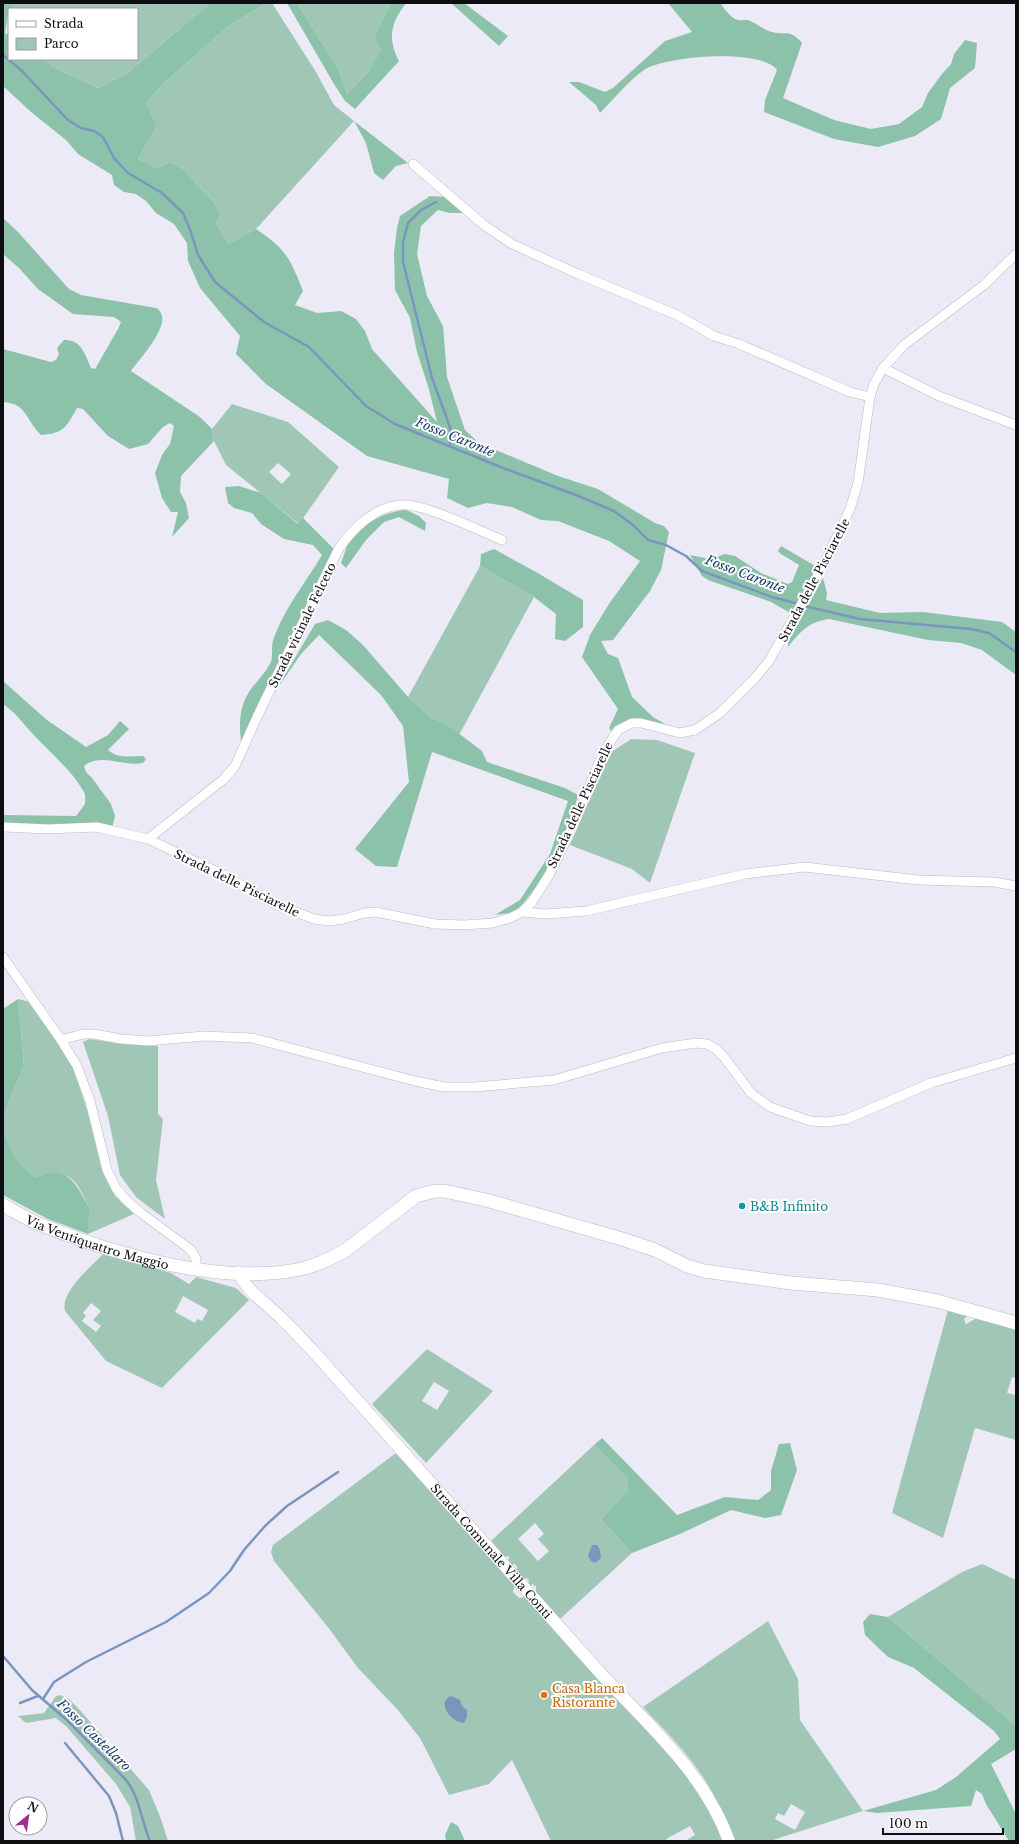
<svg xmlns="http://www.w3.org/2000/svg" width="1019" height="1844" font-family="'Libre Baskerville',serif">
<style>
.green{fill:#a0c7b5;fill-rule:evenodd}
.forest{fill:#8cc2a9}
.water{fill:#7b96bd}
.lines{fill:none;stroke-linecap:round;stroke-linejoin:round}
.stream{stroke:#7b96bd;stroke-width:2.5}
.minor-casing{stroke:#bbb9c5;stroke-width:10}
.tertiary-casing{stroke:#bbb9c5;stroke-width:13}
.secondary-casing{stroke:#bbb9c5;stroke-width:14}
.minor{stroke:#fff;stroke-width:9}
.tertiary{stroke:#fff;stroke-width:12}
.secondary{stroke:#fff;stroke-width:13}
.culture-dot{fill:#0f9aa8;stroke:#fff;stroke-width:1.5}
.food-dot{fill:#e8710a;stroke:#fff;stroke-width:1.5}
.labels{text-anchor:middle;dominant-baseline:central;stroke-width:4;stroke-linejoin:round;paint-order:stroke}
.street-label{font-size:12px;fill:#0e0d11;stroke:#fff}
.culture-label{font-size:12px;fill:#0d838f;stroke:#fff;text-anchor:start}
.food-label{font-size:12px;fill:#c56008;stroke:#fff;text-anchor:start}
.water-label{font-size:13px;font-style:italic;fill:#15396b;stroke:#fff}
</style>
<rect width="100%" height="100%" fill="#eceaf6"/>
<path class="green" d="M 15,3 L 211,3 L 126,74 L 98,88 L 53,67 L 44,59 L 137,59 L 137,9 L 12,9 Z
M 266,3 L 272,3 L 316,72 L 334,105 L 354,121 L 256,229 L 229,244 L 216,224 L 220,213 L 211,199 L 196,184 L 183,169 L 171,162 L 157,168 L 138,159 L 157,125 L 146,103 L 162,85 L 226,28 Z
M 297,3 L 391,3 L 374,37 L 383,50 L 368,72 L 347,94 L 339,70 Z
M 232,404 L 288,422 L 339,467 L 299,524 L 226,465 L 214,441 L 212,429 ZM 278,463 L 291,474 L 282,484 L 269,472 Z
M 480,566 L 534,597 L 459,735 L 449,726 L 429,716 L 408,697 Z
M 631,739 L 657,740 L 695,753 L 650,883 L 632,869 L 570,845 L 610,753 Z
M 18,999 L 30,1002 L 72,1064 L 88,1113 L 101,1165 L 115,1196 L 134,1214 L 88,1234 L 88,1220 L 91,1209 C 85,1201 80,1188 75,1182 C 65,1171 48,1175 35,1177 L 18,1164 L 8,1147 L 3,1128 L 3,1119 L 11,1096 L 24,1066 Z
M 89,1039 L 124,1044 L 158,1046 L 158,1114 L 163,1119 L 156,1180 L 165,1219 L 136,1197 L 120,1175 L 108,1116 L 83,1042 Z
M 103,1254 L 171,1273 L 189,1284 L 196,1277 L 236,1288 L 249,1300 L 162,1388 L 106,1361 L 65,1311 C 60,1292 90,1268 103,1254 ZM 183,1296 L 208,1310 L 202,1321 L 197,1319 L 195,1323 L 175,1312 ZM 91,1303 L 101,1311 L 93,1320 L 101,1326 L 96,1332 L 82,1321 L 86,1316 L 83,1313 Z
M 948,1310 L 968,1315 L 964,1319 L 966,1324 L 977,1318 L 1016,1330 L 1016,1378 L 1012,1377 L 1007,1393 L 1016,1395 L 1016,1440 L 975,1428 L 943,1538 L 892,1513 Z
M 427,1349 L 493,1391 L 426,1463 L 372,1404 ZM 434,1382 L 449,1391 L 437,1410 L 422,1401 Z
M 594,1445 L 628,1479 L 628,1493 L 601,1519 L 632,1553 L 559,1620 L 536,1593 L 536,1587 L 533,1584 L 530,1586 L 528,1584 L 529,1580 L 527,1578 L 524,1579 L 517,1571 L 517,1567 L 515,1564 L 511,1565 L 508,1561 L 509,1558 L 508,1556 L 505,1557 L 491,1541 ZM 535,1523 L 544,1534 L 538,1539 L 549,1551 L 538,1561 L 518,1539 Z
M 396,1453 L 515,1585 L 513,1592 L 519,1598 L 525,1597 L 673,1758 C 693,1785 711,1811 725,1841 L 685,1841 L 695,1835 L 690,1826 L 666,1839 L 667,1841 L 551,1841 L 512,1760 L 489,1784 L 449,1795 L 420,1738 L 397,1709 L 358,1668 L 327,1626 L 274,1561 L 271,1552 L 273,1545 Z
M 982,1564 L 1016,1580 L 1016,1726 L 888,1617 L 962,1572 Z
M 768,1621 L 798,1679 L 800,1720 L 863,1811 L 770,1841 L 733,1841 C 726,1820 717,1798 705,1780 C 688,1753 664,1730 643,1707 ZM 791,1804 L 805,1812 L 795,1830 L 775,1819 L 778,1813 L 784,1816 Z
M 60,1695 L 69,1699 L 78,1708 L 149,1790 L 161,1819 L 168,1841 L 136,1841 L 130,1807 L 116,1784 L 66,1726 L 56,1718 L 26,1723 L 18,1716 L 44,1713 L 56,1696 Z"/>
<path class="forest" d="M 3,3 L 15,3 L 12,9 L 9,9 L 5,33 L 9,35 L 9,59 L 44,59 L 53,67 L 98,88 L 126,74 L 211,3 L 266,3 L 226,28 L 162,85 L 146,103 L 157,125 L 138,159 L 157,168 L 171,162 L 183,169 L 196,184 L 211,199 L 220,213 L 216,224 L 229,244 L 256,229 C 286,249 290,258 303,291 L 295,305 L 317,313 L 341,311 L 356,319 L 365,331 L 372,349 L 437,422 L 428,386 L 417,352 L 410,318 L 395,290 L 394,253 L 397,228 L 400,216 L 430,196 L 447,197 L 463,213 L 450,213 L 438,210 L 421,226 L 417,254 L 427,296 L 443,326 L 447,377 L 465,430 L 479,443 L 558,476 L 598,489 L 655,523 L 664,526 L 669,532 L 661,570 L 650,591 L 613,640 L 601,641 L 608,654 L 618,658 L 632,697 L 653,717 L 672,728 C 647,722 632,713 611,731 L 609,728 L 618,709 L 582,657 L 590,635 L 609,604 L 640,561 L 609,541 L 558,521 L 541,520 L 512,507 L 487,503 L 468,508 L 447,498 L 449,479 L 367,456 L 266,384 L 236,354 L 240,336 L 200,288 L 188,261 L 187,243 L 174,224 L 156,213 L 146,201 L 136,194 L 124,192 L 114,185 L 112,175 L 78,154 L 66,140 L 31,112 L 3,86 Z
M 287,3 L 297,3 L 339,70 L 347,94 L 368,72 L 382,50 L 374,37 L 391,3 L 406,3 C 391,23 387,38 399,61 L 355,109 L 345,101 L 334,84 Z
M 451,3 L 464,3 L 508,36 L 499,46 Z
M 668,3 L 720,3 C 725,9 730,18 738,20 C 742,21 747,19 750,21 C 758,24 764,30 772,32 C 787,36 789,28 802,43 L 783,98 L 834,120 L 871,129 L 899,124 L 922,107 L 928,93 L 942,74 L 951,64 L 954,54 L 965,40 L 977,43 L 975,68 L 950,88 L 941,119 L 915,136 L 878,147 L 834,139 L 764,112 L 765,100 L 777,70 C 761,48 665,56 644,70 C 628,81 614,99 600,113 L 596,105 L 569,82 L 579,82 L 605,92 L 613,88 L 665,41 L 692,32 Z
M 354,121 L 408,163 L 396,166 L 383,180 L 374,173 L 366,143 Z
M 3,218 L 18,232 L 69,289 L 81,295 L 156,308 C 177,320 140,358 131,371 L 200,417 L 212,429 L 214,441 L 181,476 L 180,492 L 186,503 L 189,518 L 172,537 L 178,512 L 171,512 L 162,498 L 155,473 L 162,455 L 170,444 L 174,426 L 170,423 L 163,427 L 148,444 L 129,449 L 108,436 L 83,409 L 77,408 C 66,427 65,433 41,435 C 26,421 27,403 3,402 L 3,349 L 51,362 L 56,360 L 59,354 L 57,348 L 64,340 C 81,339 85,354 91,368 L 95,369 L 118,329 L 121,322 L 114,317 L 73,314 L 38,289 L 19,268 L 3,254 Z
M 239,486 L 261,493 L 298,524 L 303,518 L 334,549 L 241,742 C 239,722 239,706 251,689 C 258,680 266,672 271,662 C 273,655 271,647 273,641 C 283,610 306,582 322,555 L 313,545 L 284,539 L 261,524 L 252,513 L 234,508 L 228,503 L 225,487 Z
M 406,510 L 419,516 L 426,523 L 425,531 L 399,517 L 384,522 L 366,540 L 346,568 L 341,563 C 343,558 345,551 347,546 C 360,525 382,512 406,510 Z
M 781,546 L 817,567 L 792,614 L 771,602 L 708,580 L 702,576 L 690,555 L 710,559 L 725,554 L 735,556 L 761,573 L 788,584 L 792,582 L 799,565 L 781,554 L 778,551 Z
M 494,549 L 536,572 L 583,600 L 583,627 L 565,641 L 555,639 L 556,614 L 534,597 L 480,566 L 481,554 Z
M 823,578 L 827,593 L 826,600 L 880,613 L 923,612 L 1002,622 L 1016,632 L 1016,675 L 982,650 L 961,643 L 928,640 L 829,619 C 808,622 801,631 788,647 L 788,642 Z
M 328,620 L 346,630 L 363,645 L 408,697 L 429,716 L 449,726 L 482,751 L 487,762 L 565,788 L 578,795 C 571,825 540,892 516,910 C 511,914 501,914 495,915 L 520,900 L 550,854 L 568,801 L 432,752 L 397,867 L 376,866 L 355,849 L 409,782 L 403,726 L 381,695 L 319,635 L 301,654 L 273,695 L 315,624 Z
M 3,681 L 47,720 L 86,747 L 108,735 L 120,721 L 129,729 L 108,750 C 118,759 130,756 143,756 L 146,759 L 143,763 C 125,767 99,752 84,766 L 86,772 L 92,778 L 111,804 L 115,816 L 112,828 L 3,823 L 3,815 L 76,816 L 85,804 C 85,801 86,796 84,792 C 71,769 49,752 31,732 C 20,720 17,714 3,704 Z
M 18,999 L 24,1066 L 11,1096 L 3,1119 L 3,1009 Z
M 3,1128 C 10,1153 14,1161 35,1177 C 42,1176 51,1172 57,1173 C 76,1176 80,1195 91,1209 L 88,1220 L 88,1234 L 48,1219 L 3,1195 Z
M 602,1438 L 677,1515 L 725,1497 L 758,1500 L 771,1490 L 771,1471 L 779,1444 L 790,1443 L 797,1470 L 781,1515 L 765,1518 L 731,1510 L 680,1534 L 632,1553 L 601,1519 L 628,1492 L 628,1479 L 594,1445 Z
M 870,1614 L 888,1617 L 1016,1726 L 1016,1749 L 991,1764 L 1016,1814 L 1016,1841 L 1009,1841 L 986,1804 L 982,1794 L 976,1790 L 971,1806 L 877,1813 L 863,1811 L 936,1790 L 956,1777 L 1000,1739 L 994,1731 L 914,1668 L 888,1657 L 865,1635 L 863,1622 Z
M 451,1822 L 458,1826 L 465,1841 L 446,1841 L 445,1835 Z"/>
<path class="water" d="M 592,1545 L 597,1545 L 600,1550 L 601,1558 L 595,1563 L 591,1561 L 588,1556 Z
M 451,1696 L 460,1700 L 462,1706 L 467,1710 L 467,1717 L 464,1723 C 451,1723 436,1702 451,1696 Z"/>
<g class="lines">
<path class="stream" d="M 3,55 L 21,70 L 68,120 L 81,128 L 94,131 L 103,137 L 114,158 L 128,173 L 162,193 L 183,213 L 191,232 L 198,255 L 215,282 L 264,322 L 309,347 L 366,406 L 395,424 L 503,468 L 576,495 L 614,511 L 633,525 L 648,540 L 666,545 L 686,556 L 702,571 L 772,597 L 799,604
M 436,202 L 421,210 L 408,223 L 403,242 L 403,262 L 432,378 L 450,427 L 450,445
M 804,606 L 860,619 L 971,629 L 989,633 L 1016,652
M 3,1656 L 32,1690 L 68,1721 L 126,1780 C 140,1798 141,1820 150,1841
M 43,1699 L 54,1682 L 86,1662 L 166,1622 L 209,1593 L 230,1571 L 244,1550 L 265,1526 L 287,1506 L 338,1472
M 20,1703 L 38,1696
M 65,1743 L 109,1796 L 116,1813 L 123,1841"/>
<defs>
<path id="minor" d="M 413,164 L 484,225 L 512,244 L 578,274 L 677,315 L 714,336 L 739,344 L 850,392 L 870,397
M 883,368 L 939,396 L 1016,425
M 3,827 L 48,829 L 97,827 L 148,839 L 224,875 L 275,904 L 314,919 L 329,921 L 344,919 L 364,913 L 376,912 L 435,924 L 464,925 L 493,923 L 510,918 L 522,912 L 532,902 L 549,875 L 573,826 L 603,753 L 618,730 L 632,723 L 641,723 L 680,733 L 695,730 L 720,713 L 755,678 L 769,661 L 822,568 L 850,509 L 858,483 L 870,397 L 874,384 L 883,368 L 904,345 L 984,285 L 1016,254
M 148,839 L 224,779 L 235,766 L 257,717 L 339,548 C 354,528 373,508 399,505 C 422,502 480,531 502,540
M 522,912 L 546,914 L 586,911 L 745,874 L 805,867 L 918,880 L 994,882 L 1016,886
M 3,957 L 61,1040 L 77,1066 L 90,1101 L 107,1170 L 116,1188 L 126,1200 L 141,1213 L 191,1250 L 196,1259 L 196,1268
M 61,1040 L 83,1034 L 94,1034 L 121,1039 L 148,1041 L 204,1036 L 252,1038 L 415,1081 L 444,1087 L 475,1087 L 554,1080 L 662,1048 L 696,1043 L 707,1044 L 716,1049 L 724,1057 L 751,1093 L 770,1107 L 810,1121 L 828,1122 L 847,1119 L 931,1083 L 1016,1058"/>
<g id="tertiary">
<path id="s1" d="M 239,1272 C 245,1291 268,1304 281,1318 C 293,1329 303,1341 314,1352 C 408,1456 501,1561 594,1666 C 643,1721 703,1769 729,1841"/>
</g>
<g id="secondary">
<path id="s2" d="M 3,1205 C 16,1212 30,1221 44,1226 C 117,1255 222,1286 301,1269 C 317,1265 332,1258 346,1250 L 416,1196 L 435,1191 L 444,1191 L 486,1200 L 622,1239 L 655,1250 L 687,1266 L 704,1271 L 791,1283 L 878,1290 L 937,1301 L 1016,1323"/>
</g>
</defs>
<use href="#minor" class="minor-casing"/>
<use href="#tertiary" class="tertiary-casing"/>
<use href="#secondary" class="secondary-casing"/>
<use href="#minor" class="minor"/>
<use href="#tertiary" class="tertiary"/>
<use href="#secondary" class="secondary"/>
</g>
<circle class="culture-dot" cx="742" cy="1206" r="4"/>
<circle class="food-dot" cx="544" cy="1695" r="4"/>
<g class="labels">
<g class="street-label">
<text transform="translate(814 580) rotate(-62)">Strada delle Pisciarelle</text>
<text transform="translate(302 625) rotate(-64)">Strada vicinale Felceto</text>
<text transform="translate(580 805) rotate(-65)">Strada delle Pisciarelle</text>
<text transform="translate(237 883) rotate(26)">Strada delle Pisciarelle</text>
<text stroke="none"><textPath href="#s2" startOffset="102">Via Ventiquattro Maggio</textPath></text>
<text stroke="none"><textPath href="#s1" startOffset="377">Strada Comunale Villa Conti</textPath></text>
</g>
<g class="culture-label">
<text x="750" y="1206">B&amp;B Infinito</text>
</g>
<g class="food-label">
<text x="552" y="1688">Casa Blanca<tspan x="552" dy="14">Ristorante</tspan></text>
</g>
<g class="water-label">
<text transform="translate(455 437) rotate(22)">Fosso Caronte</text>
<text transform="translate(745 574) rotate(21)">Fosso Caronte</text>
<text transform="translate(94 1735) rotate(44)">Fosso Castellaro</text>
</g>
</g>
<rect width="1019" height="1844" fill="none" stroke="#0e0d11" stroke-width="8"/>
<rect x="8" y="8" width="130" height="52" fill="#ffffff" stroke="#9f9ea0"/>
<rect x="16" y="21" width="20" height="6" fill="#ffffff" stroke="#9f9ea0"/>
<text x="44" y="28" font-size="12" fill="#0e0d11">Strada</text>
<rect x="16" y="38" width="20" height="12" fill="#a0c7b5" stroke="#9f9ea0"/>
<text x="44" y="48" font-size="12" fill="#0e0d11">Parco</text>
<g transform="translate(28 1816) rotate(29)"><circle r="19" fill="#ffffff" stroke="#9f9ea0"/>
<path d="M0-3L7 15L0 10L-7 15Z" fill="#993092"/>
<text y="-6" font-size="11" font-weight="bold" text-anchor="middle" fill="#0e0d11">N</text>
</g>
<path d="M883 1828v6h120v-6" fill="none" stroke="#0e0d11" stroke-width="2"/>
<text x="889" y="1828" font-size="12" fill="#0e0d11" stroke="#ffffff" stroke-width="3" paint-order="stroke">100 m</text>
</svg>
